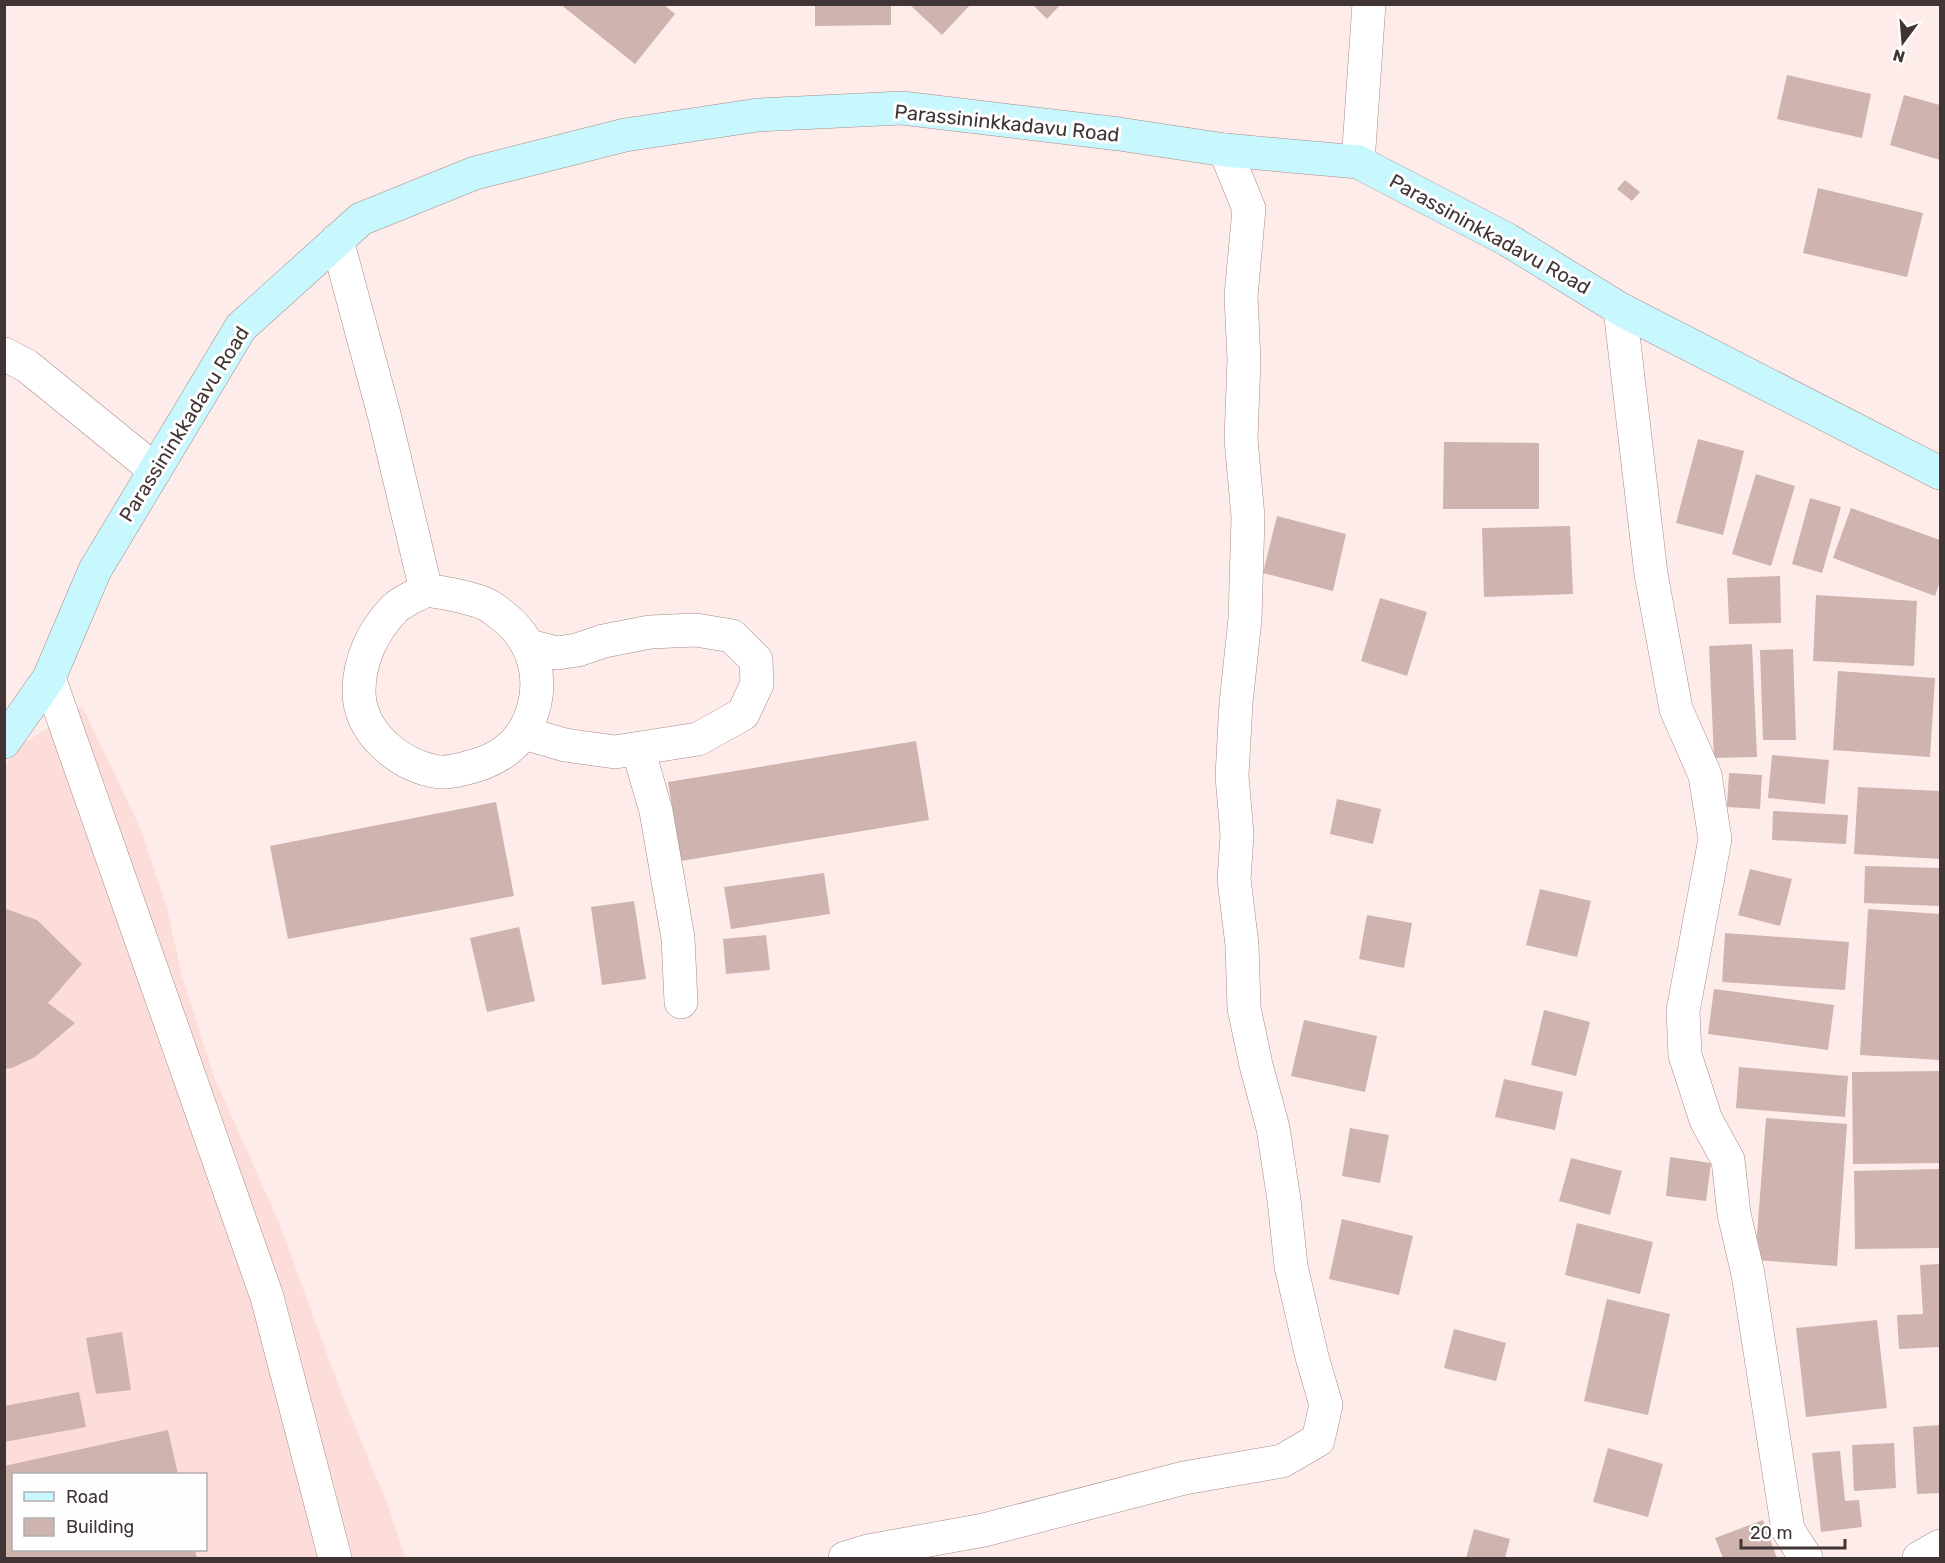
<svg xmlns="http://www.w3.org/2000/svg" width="1945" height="1563" font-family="Rubik,sans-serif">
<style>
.built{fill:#fcddda;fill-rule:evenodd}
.building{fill:#cfb3af}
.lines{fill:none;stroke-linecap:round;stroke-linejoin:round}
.street-casing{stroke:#a68b88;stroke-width:34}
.secondary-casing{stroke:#a68b88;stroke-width:34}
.street{stroke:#fff;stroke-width:33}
.secondary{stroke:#c8f8fe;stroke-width:33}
.labels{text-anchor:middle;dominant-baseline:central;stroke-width:6;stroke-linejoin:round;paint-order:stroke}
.street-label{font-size:20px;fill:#403534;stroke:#fefefe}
</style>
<rect width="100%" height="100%" fill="#feecea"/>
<path class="built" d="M 82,706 L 140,827 L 167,908 L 182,976 L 214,1077 L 278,1220 L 343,1397 L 389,1508 L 405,1558 L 5,1558 L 4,767 L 18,747 ZM 14,1474 L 206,1474 L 206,1550 L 14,1550 Z"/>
<path class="building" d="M 560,4 L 663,4 L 675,14 L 635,64 Z
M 815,4 L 891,4 L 891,25 L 815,26 Z
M 909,4 L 971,4 L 942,35 Z
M 1032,4 L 1061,4 L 1047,19 Z
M 1787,75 L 1871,94 L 1862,138 L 1777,119 Z
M 1904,95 L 1940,105 L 1940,160 L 1890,145 Z
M 1625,180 L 1640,192 L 1632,201 L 1617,189 Z
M 1818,188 L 1923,213 L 1907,277 L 1803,253 Z
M 1698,439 L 1744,451 L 1723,535 L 1676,523 Z
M 1444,442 L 1539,443 L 1539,509 L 1443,509 Z
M 1756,474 L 1795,486 L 1771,566 L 1732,554 Z
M 1810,498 L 1841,507 L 1822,573 L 1792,564 Z
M 1851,508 L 1940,540 L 1940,581 L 1935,596 L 1833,558 Z
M 1277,516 L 1346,534 L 1333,591 L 1263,573 Z
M 1570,526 L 1573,594 L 1484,597 L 1482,528 Z
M 1780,576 L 1781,623 L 1729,624 L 1727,578 Z
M 1816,595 L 1917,601 L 1914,666 L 1813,661 Z
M 1380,598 L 1427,612 L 1407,676 L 1361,661 Z
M 1752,644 L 1757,757 L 1714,758 L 1709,646 Z
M 1793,649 L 1796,740 L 1763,740 L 1760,650 Z
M 1838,671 L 1935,678 L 1930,757 L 1833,750 Z
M 916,741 L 929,820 L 681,861 L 668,782 Z
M 1772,755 L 1829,760 L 1825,804 L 1768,798 Z
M 1729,773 L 1762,775 L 1760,809 L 1727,807 Z
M 1858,787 L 1940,791 L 1940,859 L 1854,854 Z
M 1337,799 L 1381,809 L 1373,844 L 1330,834 Z
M 496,802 L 514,896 L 288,939 L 270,846 Z
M 1773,811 L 1848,815 L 1846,844 L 1772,840 Z
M 1865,866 L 1940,868 L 1940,906 L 1864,903 Z
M 1750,869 L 1792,879 L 1780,926 L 1738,915 Z
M 824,873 L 830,914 L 731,929 L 724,887 Z
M 1540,889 L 1591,901 L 1577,957 L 1526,945 Z
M 634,901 L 646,979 L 602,985 L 591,907 Z
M 4,908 L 37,920 L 82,964 L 48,1003 L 75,1023 L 35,1057 L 12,1068 L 4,1069 Z
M 1868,909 L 1940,914 L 1940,1060 L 1860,1055 Z
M 1367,915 L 1412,923 L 1404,968 L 1359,959 Z
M 519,927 L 535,1001 L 487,1012 L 470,938 Z
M 1725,933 L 1849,942 L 1845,990 L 1722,982 Z
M 766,935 L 770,970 L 726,974 L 723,939 Z
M 1714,989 L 1834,1005 L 1828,1050 L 1708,1034 Z
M 1544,1010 L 1590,1022 L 1576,1076 L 1531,1065 Z
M 1304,1020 L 1377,1036 L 1365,1092 L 1291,1076 Z
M 1739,1067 L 1848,1076 L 1845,1117 L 1736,1108 Z
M 1940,1071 L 1940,1163 L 1853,1164 L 1852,1072 Z
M 1504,1079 L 1563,1092 L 1555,1130 L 1495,1117 Z
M 1766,1118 L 1847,1124 L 1837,1266 L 1755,1260 Z
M 1350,1128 L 1389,1135 L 1380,1183 L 1342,1176 Z
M 1670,1157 L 1711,1163 L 1706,1201 L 1666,1196 Z
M 1571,1158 L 1622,1171 L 1610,1215 L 1559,1201 Z
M 1940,1169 L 1940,1248 L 1855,1249 L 1854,1171 Z
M 1342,1219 L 1413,1236 L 1399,1295 L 1329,1279 Z
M 1577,1223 L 1653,1242 L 1640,1294 L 1565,1275 Z
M 1940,1264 L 1940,1347 L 1899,1349 L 1897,1315 L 1923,1314 L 1920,1265 Z
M 1607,1299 L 1670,1314 L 1648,1415 L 1584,1401 Z
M 1877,1320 L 1887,1408 L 1806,1417 L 1796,1328 Z
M 1454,1329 L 1506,1343 L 1496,1381 L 1444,1368 Z
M 122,1332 L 131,1390 L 96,1394 L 86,1338 Z
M 79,1392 L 86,1427 L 4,1442 L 4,1406 Z
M 1940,1425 L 1940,1493 L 1917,1494 L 1913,1427 Z
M 168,1430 L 178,1474 L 14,1474 L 14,1550 L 195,1550 L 197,1558 L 4,1558 L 4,1466 Z
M 1894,1443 L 1896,1488 L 1854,1491 L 1852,1445 Z
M 1608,1448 L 1663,1464 L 1648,1517 L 1593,1502 Z
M 1840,1451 L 1845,1501 L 1859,1500 L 1862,1527 L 1821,1532 L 1812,1453 Z
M 1763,1520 L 1777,1558 L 1723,1558 L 1715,1538 Z
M 1474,1529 L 1510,1539 L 1505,1558 L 1466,1558 Z"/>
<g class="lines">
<defs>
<path id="street" d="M 1358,162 L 1369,4
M 337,240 L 385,418 L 426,590
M 1620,309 L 1651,574 L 1676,709 L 1705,775 L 1715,839 L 1683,1011 L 1685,1055 L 1706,1120 L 1728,1160 L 1734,1214 L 1748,1274 L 1788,1530 L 1806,1558
M 4,354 L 27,366 L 155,470
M 426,590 C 445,593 465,596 483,603 C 489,605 494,609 499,613 C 535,639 546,681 529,721 C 520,742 504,755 483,763 C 471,767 452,773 439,772 C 400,766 359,733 359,691 C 359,660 373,631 394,609 C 402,601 416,596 426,590 Z
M 49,678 L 267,1297 L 335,1558
M 524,733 L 565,745 L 615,752 L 698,739 L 743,714 L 757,684 L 756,660 L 732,636 L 696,630 L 650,632 L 604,641 L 577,650 L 557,653 L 529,646
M 638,749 L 656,811 L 678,938 L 681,1002
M 845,1558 L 868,1551 L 984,1530 L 1184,1478 L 1282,1461 L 1318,1440 L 1326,1405 L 1312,1357 L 1291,1266 L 1284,1200 L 1273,1128 L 1256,1065 L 1244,1008 L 1242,945 L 1234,879 L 1237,835 L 1232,776 L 1236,703 L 1245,619 L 1248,517 L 1241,439 L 1244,360 L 1241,296 L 1249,209 L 1225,150
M 1919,1558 L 1940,1546"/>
<path id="secondary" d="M 4,742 L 49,678 L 95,570 L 241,327 L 361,219 L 475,173 L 625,135 L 758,115 L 902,108 L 1119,134 L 1225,150 L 1358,162 L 1508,240 L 1620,309 L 1940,473"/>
</defs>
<use href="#street" class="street-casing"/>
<use href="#secondary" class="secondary-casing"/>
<use href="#street" class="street"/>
<use href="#secondary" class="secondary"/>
</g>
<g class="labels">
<g class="street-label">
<text transform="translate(1007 123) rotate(6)">Parassininkkadavu Road</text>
<text transform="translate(1490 234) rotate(29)">Parassininkkadavu Road</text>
<text transform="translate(184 424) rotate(-58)">Parassininkkadavu Road</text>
</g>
</g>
<rect width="1945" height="1563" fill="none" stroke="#403534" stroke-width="12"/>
<rect x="12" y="1473" width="195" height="78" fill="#fefefe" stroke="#b2aead" stroke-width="1.5"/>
<rect x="24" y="1492" width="30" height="9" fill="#c8f8fe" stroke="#b2aead" stroke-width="1.5"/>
<text x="66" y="1503" font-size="18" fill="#403534">Road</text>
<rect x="24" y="1518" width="30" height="18" fill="#cfb3af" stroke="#b2aead" stroke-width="1.5"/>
<text x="66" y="1533" font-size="18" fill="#403534">Building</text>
<g transform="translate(1903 42) rotate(196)" stroke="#fefefe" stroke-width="4.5" paint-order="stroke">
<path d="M0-4.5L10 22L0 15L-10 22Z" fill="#403534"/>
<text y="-9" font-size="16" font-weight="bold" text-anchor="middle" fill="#403534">N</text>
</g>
<path d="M1741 1539v9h104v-9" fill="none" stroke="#403534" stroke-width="3"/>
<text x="1750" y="1539" font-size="18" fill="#403534" stroke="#fefefe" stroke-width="4.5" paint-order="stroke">20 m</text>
</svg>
